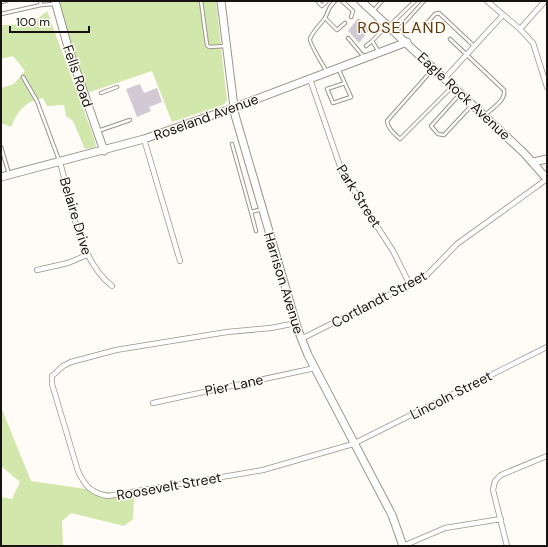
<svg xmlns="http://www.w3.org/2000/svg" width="548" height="547" font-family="'DM Sans',sans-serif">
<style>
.green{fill:#d1e7ac}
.building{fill:#d1cad4}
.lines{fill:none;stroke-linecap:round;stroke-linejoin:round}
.lane-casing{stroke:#9c938a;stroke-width:4.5}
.street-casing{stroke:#9c938a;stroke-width:6}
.secondary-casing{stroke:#9c938a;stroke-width:9}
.primary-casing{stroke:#9c938a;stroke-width:9}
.lane{stroke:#fff;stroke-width:2.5}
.street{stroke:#fff;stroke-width:4.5}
.secondary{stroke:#fff;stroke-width:7}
.primary{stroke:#fff;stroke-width:7}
.labels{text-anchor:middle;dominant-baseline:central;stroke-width:3;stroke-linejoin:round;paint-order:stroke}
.street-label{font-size:14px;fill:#161310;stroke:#fffbf7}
.quarter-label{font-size:16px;letter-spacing:1px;fill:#5f3907;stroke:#fffbf7}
</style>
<rect width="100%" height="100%" fill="#fffbf7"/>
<path class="green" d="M 57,1 L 216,1 L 227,101 L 223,105 L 172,122 L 152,71 L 87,93 L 75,62 Z
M 47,11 L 94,138 L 96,147 L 85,149 L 73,121 L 66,116 L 64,105 L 47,106 L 43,98 C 26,101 17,111 11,127 L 1,123 L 1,88 L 14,84 L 25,71 L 13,56 L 1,59 L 1,25 L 31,24 Z
M 1,407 L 31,481 L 134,496 L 133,519 L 124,526 L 71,513 L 62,521 L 63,546 L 1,546 L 1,497 L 12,499 L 20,482 L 1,466 Z"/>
<path class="building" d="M 358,18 L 371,28 L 359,43 L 348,31 Z
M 140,84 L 144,93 L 157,88 L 162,102 L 149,107 L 151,111 L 137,117 L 126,89 Z"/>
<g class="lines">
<defs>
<path id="lane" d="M 40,1 L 41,5 L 54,4
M 201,1 L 207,45 L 209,47 L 225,46
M 335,1 L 330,7 L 325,18 L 337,30 L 345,23
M 342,1 L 353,11 L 351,17
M 1,2 L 6,1
M 318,2 L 322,6 L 327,1
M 373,11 L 382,1
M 1,14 L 41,5
M 325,18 C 321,24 312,32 310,39 C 309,42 324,67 327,72
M 426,24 L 435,14 L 439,13 L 474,46
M 389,26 L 415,1
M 396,32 L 424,1
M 348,38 L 364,57
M 450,39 L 504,90 C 506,101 492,108 485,115
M 366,46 L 372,41
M 379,52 L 372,41 L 381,32
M 338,68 L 351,97 L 333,103 L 327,89 L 345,83
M 433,69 L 387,121 C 388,129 394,133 400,139 L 452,87
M 23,77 L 37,101 L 59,160
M 101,93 L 117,87
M 459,95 L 431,126 L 438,134 L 444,135 L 472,105
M 98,131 L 130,120
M 232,144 L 251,212 L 262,209
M 1,147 L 9,174
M 251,212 L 256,231"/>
<path id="street" d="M 487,1 L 520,29 L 533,43 L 547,87
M 520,29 L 545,1
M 445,78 L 503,15
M 310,79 L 342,172 L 393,251 L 410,285
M 144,139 L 180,261
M 60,162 C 71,202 78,259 112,286
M 37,270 L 68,263 L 87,255
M 295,321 L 291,324 L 271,328 L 227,332 L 116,350 L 71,362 L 63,366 L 52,376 L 52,384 L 78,471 C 85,486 91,493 108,496 L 263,470 L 353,444 L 547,347
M 301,339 L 425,277 L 457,244 L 547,179
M 153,403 L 315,368
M 403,546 L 445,528 L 501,519
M 507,546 L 493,490 L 495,481 L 501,475 L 547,456"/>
<path id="secondary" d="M 55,1 L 68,47 L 104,151
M 221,1 L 235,115 L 298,330 L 308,355 L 392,515 L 403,546"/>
<path id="primary" d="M 361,1 L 524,153 L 547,179
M 533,162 L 547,159
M 1,177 L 144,139 L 233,108 L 407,42"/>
</defs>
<use href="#lane" class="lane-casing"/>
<use href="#street" class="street-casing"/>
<use href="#secondary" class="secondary-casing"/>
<use href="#primary" class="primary-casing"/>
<use href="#lane" class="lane"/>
<use href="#street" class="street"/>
<use href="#secondary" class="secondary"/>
<use href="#primary" class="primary"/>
</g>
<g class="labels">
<g class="street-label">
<text transform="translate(78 76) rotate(71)">Fells Road</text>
<text transform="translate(464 96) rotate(43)">Eagle Rock Avenue</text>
<text transform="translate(206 117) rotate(-20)">Roseland Avenue</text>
<text transform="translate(359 196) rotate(58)">Park Street</text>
<text transform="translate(76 216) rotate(73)">Belaire Drive</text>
<text transform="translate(284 283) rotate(73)">Harrison Avenue</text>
<text transform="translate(379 299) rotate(-28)">Cortlandt Street</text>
<text transform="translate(234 385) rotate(-12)">Pier Lane</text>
<text transform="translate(451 395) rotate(-27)">Lincoln Street</text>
<text transform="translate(169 486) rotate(-10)">Roosevelt Street</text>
</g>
<g class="quarter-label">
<text x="402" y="27">ROSELAND</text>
</g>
</g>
<rect width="548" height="547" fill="none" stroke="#161310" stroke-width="4"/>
<path d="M10 26v6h79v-6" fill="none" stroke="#161310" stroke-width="2"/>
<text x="16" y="26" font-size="12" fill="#161310" stroke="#fffbf7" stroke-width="3" paint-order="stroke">100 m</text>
</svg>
